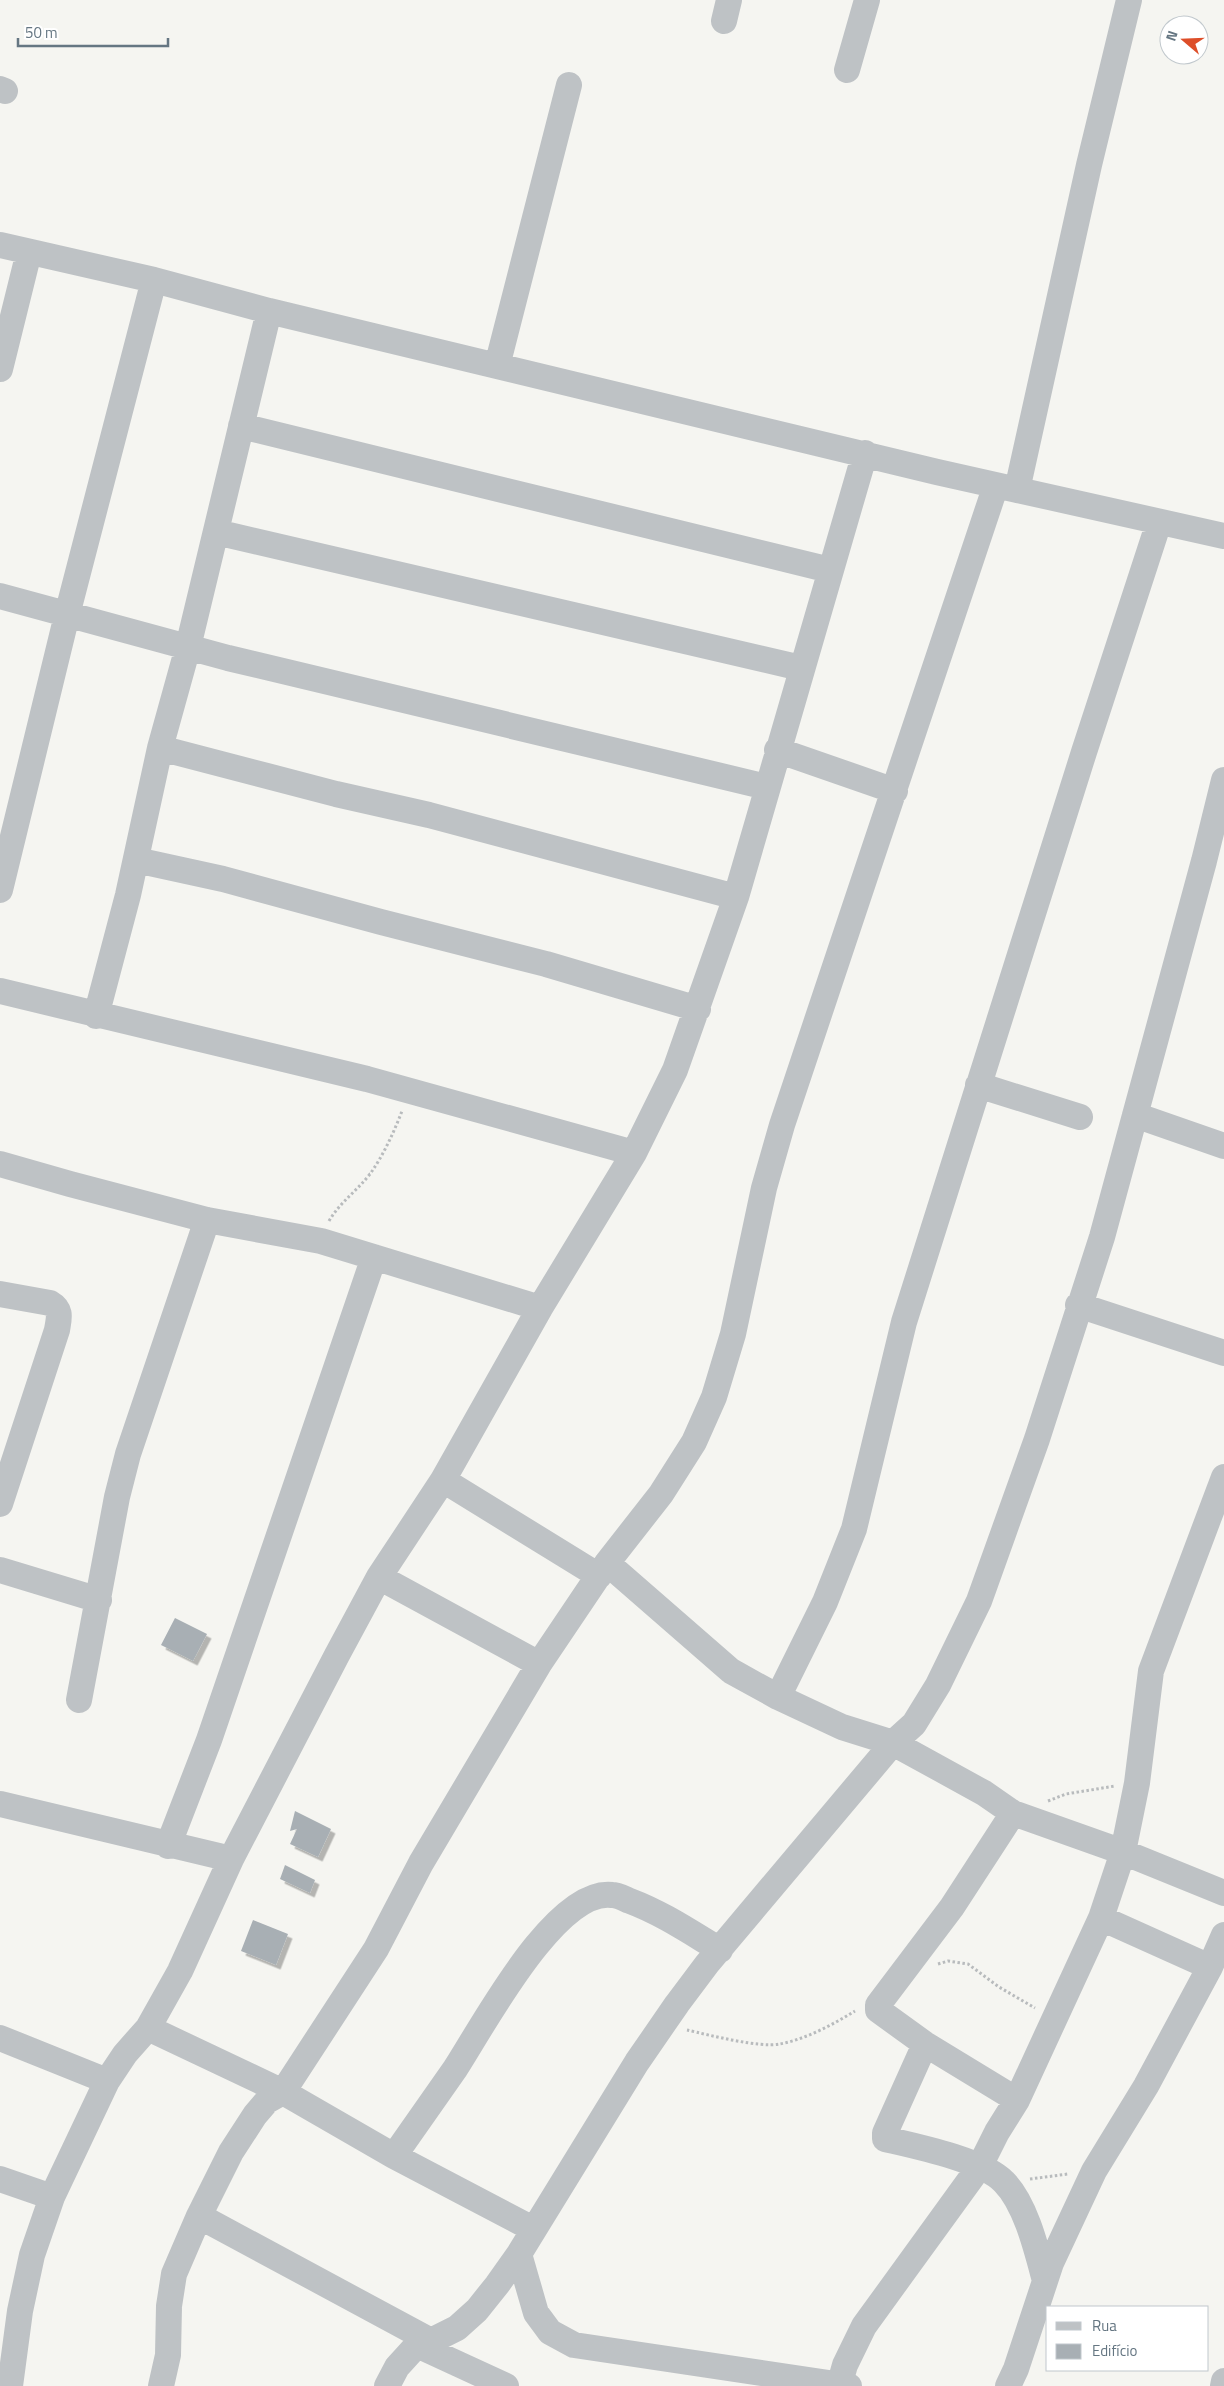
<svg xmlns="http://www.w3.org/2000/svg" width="1224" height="2386" font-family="'Titillium Web',sans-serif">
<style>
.building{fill:#a8afb4;filter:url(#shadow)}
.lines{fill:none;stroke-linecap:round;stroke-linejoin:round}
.path{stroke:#b8bbbd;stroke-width:3;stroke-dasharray:2.5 2.5;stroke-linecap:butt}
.minor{stroke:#bec2c5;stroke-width:26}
</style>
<defs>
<filter id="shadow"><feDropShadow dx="4.5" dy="4.5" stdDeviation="0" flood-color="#0004"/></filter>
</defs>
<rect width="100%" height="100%" fill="#f5f5f1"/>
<path class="building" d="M 175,1618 L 207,1634 L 193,1661 L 161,1645 Z
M 295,1811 L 331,1829 L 318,1857 L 290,1844 L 297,1829 L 290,1831 Z
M 285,1865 L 315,1880 L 310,1893 L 280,1879 Z
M 253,1920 L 288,1934 L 276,1965 L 241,1951 Z"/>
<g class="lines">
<path class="path" d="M 329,1221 C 341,1201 356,1192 370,1174 C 383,1156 394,1132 402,1111
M 1048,1801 L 1066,1794 L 1115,1786
M 938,1964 L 948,1961 L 968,1964 L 999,1987 L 1035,2008
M 687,2030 C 709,2035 759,2048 780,2044 C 806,2039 832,2025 855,2011
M 1030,2179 L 1068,2174"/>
<path class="minor" d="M 724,21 L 729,0
M 847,70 L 867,0
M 0,89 L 5,91
M 0,245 L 154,280 L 269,311 L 937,472 L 1224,536
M 497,366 L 569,85
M 0,369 L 29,252
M 241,426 L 830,570
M 1017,490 L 1089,165 L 1129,0
M 216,532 L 801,668
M 0,596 L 228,658 L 767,787
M 160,748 L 336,794 L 429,815 L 736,897
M 777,750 L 895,791
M 136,860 L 223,879 L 381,922 L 546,964 L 698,1009
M 0,890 L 67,615 L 154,280
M 0,991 L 367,1079 L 634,1153
M 96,1016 L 128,895 L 160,748 L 188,647 L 269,311
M 978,1085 L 1080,1117
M 1135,1115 L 1224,1146
M 0,1164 L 70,1184 L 207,1220 L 321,1241 L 540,1308
M 0,1294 L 50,1303 C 62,1310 59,1318 57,1330 L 0,1504
M 1078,1305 L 1224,1353
M 443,1480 L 599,1576
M 607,1563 L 731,1671 L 778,1697 L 842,1727 L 893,1743 L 984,1793 L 1013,1813 L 1123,1852 L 1224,1893
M 0,1570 L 99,1600
M 379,1577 L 539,1664
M 778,1697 L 825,1602 L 854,1529 L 904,1322 L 1084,752 L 1159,522
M 79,1700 L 117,1497 L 128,1454 L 207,1220
M 0,1804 L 231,1859
M 1013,1813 L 952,1907 L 878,2005 L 878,2010 L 925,2044 L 1017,2100
M 168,1846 L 209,1740 L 374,1257
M 1101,1918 L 1210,1967
M 148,2028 L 283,2092 L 394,2156 L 533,2229
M 0,2038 L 107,2081
M 925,2044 L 885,2133 L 885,2139 C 915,2146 983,2160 1004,2182 C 1026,2204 1037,2251 1045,2281
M 394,2156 C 414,2127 435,2098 455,2069 C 482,2028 555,1888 612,1895 C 618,1895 625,1899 630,1901 C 662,1913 690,1932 720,1950
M 0,2179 L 52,2197
M 199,2216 L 431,2341
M 519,2254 L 536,2313 L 550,2332 L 574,2345 L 849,2386
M 417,2345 L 506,2386
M 10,2386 L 20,2311 L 32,2255 L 52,2197 L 107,2081 L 125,2054 L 148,2028 L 180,1971 L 231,1859 L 337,1655 L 379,1577 L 443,1480 L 540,1308 L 634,1153 L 675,1070 L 736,897 L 865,453
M 161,2386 L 168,2355 L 169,2306 L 174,2274 L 199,2216 L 231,2152 L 255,2115 L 267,2101 L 283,2092 L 292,2078 L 376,1949 L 421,1863 L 539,1664 L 607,1563 L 661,1494 L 694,1442 L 714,1397 L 733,1334 L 764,1188 L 782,1125 L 996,485
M 387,2386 L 397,2367 L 417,2345 L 431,2341 L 457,2328 L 477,2310 L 497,2285 L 519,2254 L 637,2062 L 677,2004 L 707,1964 L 893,1743 L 914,1724 L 938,1685 L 979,1601 L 1037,1439 L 1102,1237 L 1204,861 L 1224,780
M 839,2386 L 845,2365 L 864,2326 L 980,2166 L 997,2132 L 1017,2100 L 1101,1918 L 1123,1852 L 1137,1783 L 1151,1671 L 1224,1477
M 1008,2386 L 1016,2369 L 1051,2263 L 1094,2171 L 1146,2086 L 1210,1967 L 1224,1935
M 1223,2386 L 1224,2381"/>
</g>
<rect x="1046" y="2306" width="162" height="65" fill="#ffffff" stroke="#c1c8cd"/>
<rect x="1056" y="2322" width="25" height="8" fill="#bec2c5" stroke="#c1c8cd"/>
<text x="1092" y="2331" font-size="15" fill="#657682">Rua</text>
<rect x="1056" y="2344" width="25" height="15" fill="#a8afb4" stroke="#c1c8cd"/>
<text x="1092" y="2356" font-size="15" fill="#657682">Edifício</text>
<g transform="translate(1184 40) rotate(289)"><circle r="24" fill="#ffffff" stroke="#c1c8cd"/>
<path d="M0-4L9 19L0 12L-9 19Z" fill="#dd4e29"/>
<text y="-8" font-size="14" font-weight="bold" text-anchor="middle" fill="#657682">N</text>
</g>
<path d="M18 38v8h150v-8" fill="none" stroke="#657682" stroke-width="2.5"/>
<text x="25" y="38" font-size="15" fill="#657682" stroke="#ffffff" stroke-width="4" paint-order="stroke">50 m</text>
</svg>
